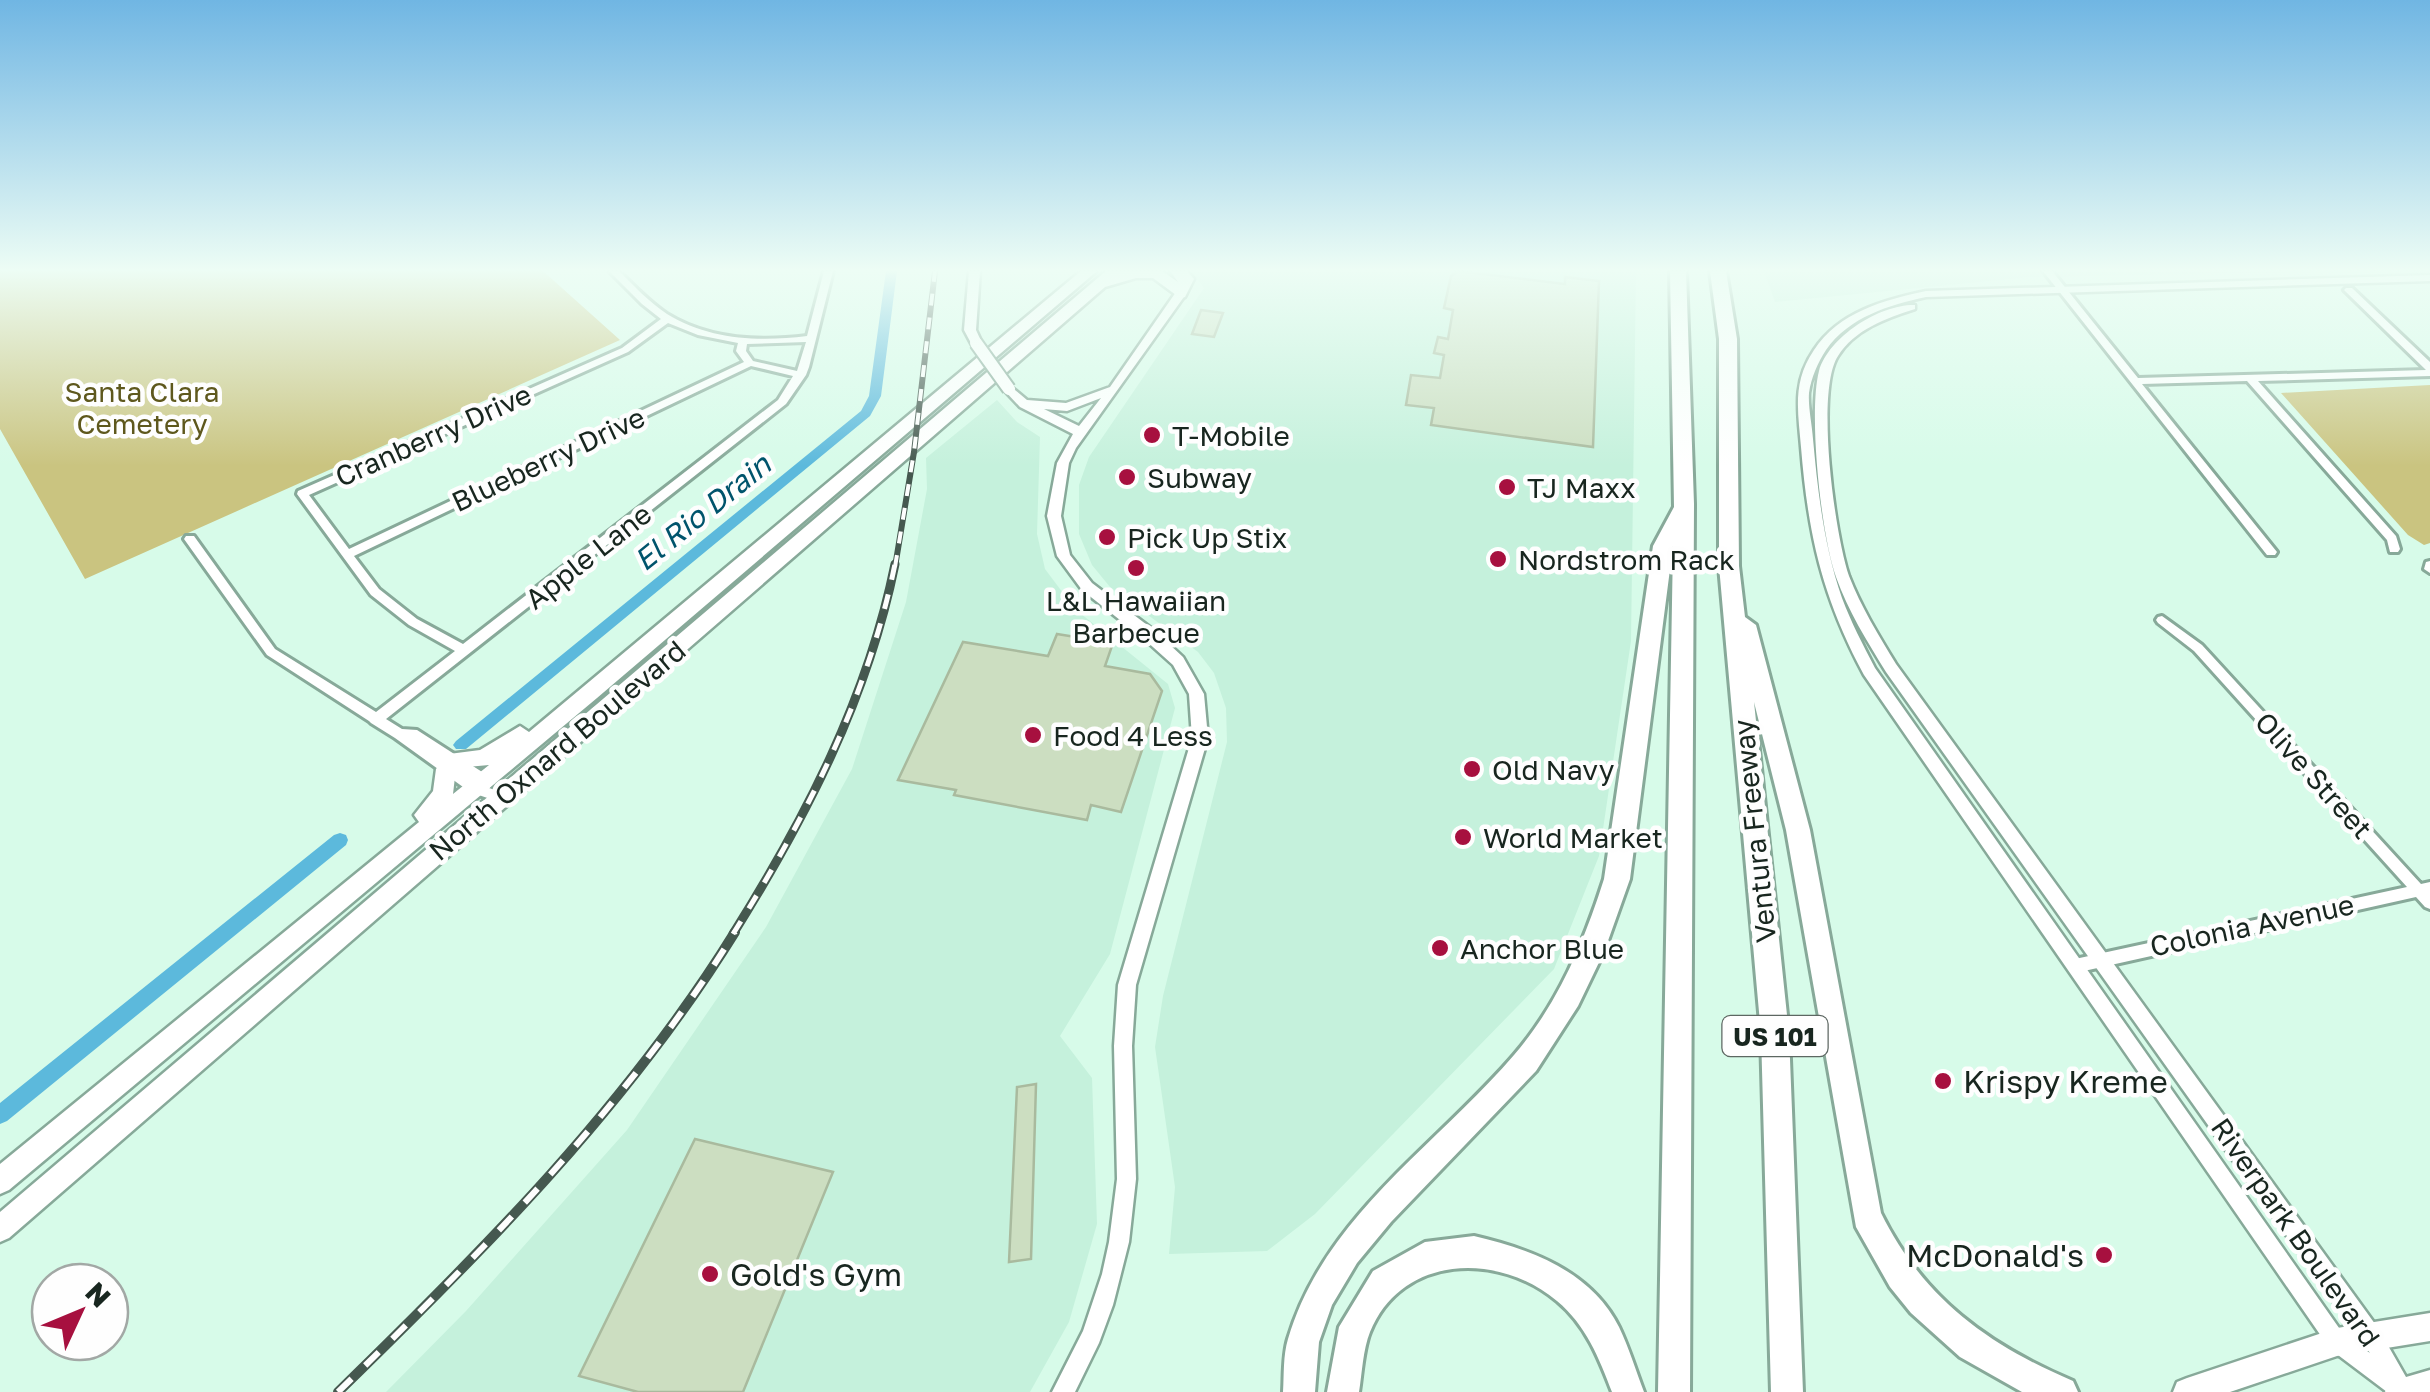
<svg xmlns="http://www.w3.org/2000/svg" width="2430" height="1392" font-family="'Golos Text',sans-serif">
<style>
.built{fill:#c5f1dc}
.green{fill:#cac480}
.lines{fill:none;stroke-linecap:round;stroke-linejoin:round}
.canal{fill:#5cb9dc;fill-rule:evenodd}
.building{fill:#ccdec1;stroke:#a9ba9e;stroke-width:2.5}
.minor-casing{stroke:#87a999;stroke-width:6}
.tertiary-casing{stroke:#87a999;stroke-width:5}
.primary-casing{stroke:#87a999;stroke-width:5}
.motorway-casing{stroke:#87a999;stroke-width:6}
.minor{fill:#fff;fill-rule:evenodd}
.tertiary{fill:#fff;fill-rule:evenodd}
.primary{fill:#fff;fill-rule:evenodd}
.motorway{fill:#fff;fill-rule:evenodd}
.rail-far2-casing{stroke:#45584f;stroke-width:6}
.rail-far1-casing{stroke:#45584f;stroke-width:9}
.rail-casing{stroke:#45584f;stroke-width:10}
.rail-far2{stroke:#fefefe;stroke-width:4;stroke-dasharray:12;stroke-linecap:butt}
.rail-far1{stroke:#fefefe;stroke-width:5;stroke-dasharray:15;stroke-linecap:butt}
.rail{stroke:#fefefe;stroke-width:6;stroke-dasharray:19;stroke-linecap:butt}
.tertiary-bridge-casing{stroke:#87a999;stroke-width:16;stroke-linecap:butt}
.tertiary-bridge{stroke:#fff;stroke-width:12}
.poi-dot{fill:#a7103f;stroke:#fefefe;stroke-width:4}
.labels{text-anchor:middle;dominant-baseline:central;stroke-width:9;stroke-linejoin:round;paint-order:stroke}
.shield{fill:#fefefe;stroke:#5d6762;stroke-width:2.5}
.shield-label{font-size:25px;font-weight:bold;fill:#18261f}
.park-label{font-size:28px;fill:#5e581d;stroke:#fefefe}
.street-label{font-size:28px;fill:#18261f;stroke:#fefefe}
.poi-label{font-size:28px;fill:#18261f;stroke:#fefefe;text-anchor:start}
.water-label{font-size:30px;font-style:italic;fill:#00546c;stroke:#fefefe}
.near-poi-label{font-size:32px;fill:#18261f;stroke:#fefefe;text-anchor:start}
</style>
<rect width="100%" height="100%" fill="#d7fbe9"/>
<path class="built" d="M 1191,271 L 1636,271 L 1631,641 L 1599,856 L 1554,969 L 1315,1214 L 1267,1251 L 1169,1254 L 1175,1187 L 1155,1047 L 1163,996 L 1227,742 L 1226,708 L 1214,673 L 1198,652 L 1110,587 L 1092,565 L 1079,534 L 1079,485 L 1089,457 L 1204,288 Z
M 1764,271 L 2357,271 L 2030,277 L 1775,302 Z
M 997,400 L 1017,422 L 1040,437 L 1037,534 L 1045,569 L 1075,609 L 1168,684 L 1175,708 L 1110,954 L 1060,1036 L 1092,1078 L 1097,1224 L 1069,1322 L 1030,1392 L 386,1392 L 466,1311 L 627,1130 L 766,927 L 852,769 L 906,602 L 927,489 L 926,458 Z"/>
<path class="green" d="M 0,271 L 543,271 L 620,340 L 85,579 L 0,429 Z
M 2430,385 L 2430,543 L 2424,545 L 2408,535 L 2281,393 Z"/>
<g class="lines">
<path class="canal" d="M 886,271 L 897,271 L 881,396 L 870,416 L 466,749 L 456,749 L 453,745 L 456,741 L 861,411 L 869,396 Z
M 340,833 L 346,835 L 348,840 L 346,845 L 7,1121 L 0,1124 L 0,1103 L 334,835 Z"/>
</g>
<path class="building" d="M 1458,271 L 1565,284 L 1565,277 L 1599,281 L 1593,447 L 1431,425 L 1434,408 L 1406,405 L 1411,375 L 1440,378 L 1444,355 L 1434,353 L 1438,337 L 1448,339 L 1453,310 L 1444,308 L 1451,276 Z
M 1201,310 L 1223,313 L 1214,337 L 1192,334 Z
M 1057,634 L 1113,643 L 1105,666 L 1150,674 L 1162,691 L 1121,812 L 1091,805 L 1087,820 L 954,795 L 956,790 L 898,780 L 963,642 L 1048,656 Z
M 1036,1084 L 1031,1259 L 1009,1262 L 1017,1087 Z
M 695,1139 L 833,1172 L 743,1392 L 638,1392 L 579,1376 Z"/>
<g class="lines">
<defs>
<path id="minor" d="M 609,271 L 619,271 C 634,286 649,302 667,314 C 709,340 760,342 807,336 L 824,271 L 833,271 L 809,367 L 806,375 L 786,404 L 386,719 L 402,729 L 417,730 L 493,779 L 495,783 L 489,788 L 507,794 L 509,798 L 507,802 L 502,803 L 470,792 L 395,738 L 371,723 L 369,721 L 267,655 L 184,539 L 186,536 L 194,536 L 275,649 L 376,712 L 455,651 L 409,625 L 371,595 L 297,494 L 298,491 L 622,348 L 661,319 L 642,304 ZM 668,323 L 698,335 L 738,343 L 736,351 L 744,362 L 349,549 L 309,495 L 628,352 ZM 806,342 L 797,371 L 753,361 L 746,351 L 747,344 ZM 751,366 L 793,376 L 778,400 L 463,644 L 417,619 L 379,589 L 354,556 Z
M 2043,271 L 2052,271 L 2138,378 L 2426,370 L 2344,290 L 2346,288 L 2352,288 L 2430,362 L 2430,376 L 2258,381 L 2396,536 L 2400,549 L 2398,552 L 2390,552 L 2387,540 L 2247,381 L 2142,384 L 2277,552 L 2275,555 L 2267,555 Z
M 2430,561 L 2430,573 L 2424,569 L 2426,562 Z
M 2162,616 L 2202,645 L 2421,884 L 2430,882 L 2430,909 L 2425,907 L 2416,897 L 2075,973 L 2070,971 L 2068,966 L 2070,961 L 2075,959 L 2407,887 L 2194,651 L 2158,623 L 2156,620 L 2158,617 Z"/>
<path id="tertiary" d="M 969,271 L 980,271 L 976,330 L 982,343 L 976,347 L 972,345 L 964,330 Z
M 2430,275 L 2430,281 L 1926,297 C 1889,305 1849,317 1826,350 C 1818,362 1811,378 1809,393 C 1808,407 1812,424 1813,439 C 1818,493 1824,546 1842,598 C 1851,622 1863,645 1875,668 L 2344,1335 L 2370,1353 L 1886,672 C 1867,641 1848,611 1836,577 C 1821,535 1808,413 1819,371 C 1829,336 1881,304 1915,305 L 1915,309 C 1886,318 1854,330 1838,356 C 1815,391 1835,536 1849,576 C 1861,607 1879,636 1896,664 L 2378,1328 L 2414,1391 L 2387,1392 L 2330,1349 L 1864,675 C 1822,597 1808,534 1801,447 C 1798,411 1792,382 1814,350 C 1839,312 1884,300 1926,291 Z
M 1180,291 L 1186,294 L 1076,448 L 1069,463 L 1061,516 L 1070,555 L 1092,583 L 1155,631 L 1183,657 L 1204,694 L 1208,738 L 1136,985 L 1132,1046 L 1136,1179 L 1129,1242 L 1113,1305 L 1099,1343 L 1075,1392 L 1052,1392 L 1083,1331 L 1102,1274 L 1109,1242 L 1117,1179 L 1114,1046 L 1118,985 L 1192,738 L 1189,694 L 1173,665 L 1144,639 L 1082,590 L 1057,556 L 1047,516 L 1057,463 L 1073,434 L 1020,407 L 1003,389 L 1009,385 L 1027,400 L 1066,403 L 1110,387 L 1176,292 ZM 1101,398 L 1079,426 L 1044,409 L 1067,411 Z"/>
<path id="primary" d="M 1081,271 L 1097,271 L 597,698 L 9,1190 L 0,1194 L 0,1164 L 419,822 L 414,815 L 433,791 L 436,769 L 449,754 L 480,750 L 520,726 L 529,732 ZM 489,765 L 453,794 L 456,768 Z
M 1106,271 L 1162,271 L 1178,282 L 1170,271 L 1187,271 L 1194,279 L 1185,297 L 1180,298 L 1153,278 L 1136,278 L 1105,287 L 9,1238 L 0,1242 L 0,1212 Z
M 2430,1313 L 2430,1341 L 2337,1356 L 2230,1392 L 2173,1392 L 2177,1382 L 2187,1378 L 2337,1328 Z
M 2430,1370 L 2430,1392 L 2385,1392 L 2389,1382 Z"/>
<path id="motorway" d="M 1670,271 L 1686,271 L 1694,504 L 1690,1392 L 1658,1392 L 1673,546 L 1630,879 L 1604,952 L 1578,1006 L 1536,1071 L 1391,1222 L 1357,1263 L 1332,1305 L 1319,1342 L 1315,1392 L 1283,1392 C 1284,1375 1283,1355 1288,1339 C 1324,1217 1435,1147 1514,1055 C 1558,1004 1584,942 1604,879 L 1653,546 L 1674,507 Z
M 1710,271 L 1726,271 L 1737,339 L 1739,566 L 1745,617 L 1756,625 L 1810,830 L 1881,1213 C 1923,1298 1988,1345 2073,1381 L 2078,1392 L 2022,1392 L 1960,1357 L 1911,1313 L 1890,1287 L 1856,1227 L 1786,830 L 1754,702 L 1789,1034 L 1803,1392 L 1771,1392 L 1761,1034 L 1719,566 L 1719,339 Z
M 1474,1236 C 1530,1249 1591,1271 1619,1327 C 1629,1348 1636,1371 1644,1392 L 1612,1392 C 1599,1358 1586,1325 1557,1301 C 1499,1252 1402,1254 1370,1332 C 1363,1349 1362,1373 1359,1392 L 1327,1392 L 1339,1327 L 1373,1271 L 1425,1242 Z"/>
</defs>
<use href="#minor" class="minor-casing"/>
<use href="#tertiary" class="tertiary-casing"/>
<use href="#primary" class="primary-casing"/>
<use href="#motorway" class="motorway-casing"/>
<use href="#minor" class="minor"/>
<use href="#tertiary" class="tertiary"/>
<use href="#primary" class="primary"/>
<use href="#motorway" class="motorway"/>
<defs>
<path id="rail-far2" d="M 895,567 L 914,452 L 935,271"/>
<path id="rail-far1" d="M 733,934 C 805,819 868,698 895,564"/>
<path id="rail" d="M 338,1392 C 483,1251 628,1105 735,932"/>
</defs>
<use href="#rail-far2" class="rail-far2-casing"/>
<use href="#rail-far1" class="rail-far1-casing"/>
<use href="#rail" class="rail-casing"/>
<use href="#rail-far2" class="rail-far2"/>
<use href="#rail-far1" class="rail-far1"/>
<use href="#rail" class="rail"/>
<defs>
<path id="tertiary-bridge" d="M 976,343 L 1009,389"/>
</defs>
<use href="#tertiary-bridge" class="tertiary-bridge-casing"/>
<use href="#tertiary-bridge" class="tertiary-bridge"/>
</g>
<linearGradient id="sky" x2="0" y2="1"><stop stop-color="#70b6e3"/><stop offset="0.58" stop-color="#edfdf5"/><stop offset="1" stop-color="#edfdf5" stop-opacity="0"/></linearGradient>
<rect width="2430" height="466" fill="url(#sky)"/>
<g class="poi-dot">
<circle cx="1152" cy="435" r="10"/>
<circle cx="1127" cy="477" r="10"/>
<circle cx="1507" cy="487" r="10"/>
<circle cx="1107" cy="537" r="10"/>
<circle cx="1498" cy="559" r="10"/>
<circle cx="1136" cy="568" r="10"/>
<circle cx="1033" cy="735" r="10"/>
<circle cx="1472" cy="769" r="10"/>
<circle cx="1463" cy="837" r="10"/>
<circle cx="1440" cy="948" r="10"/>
<circle cx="1943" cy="1081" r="10"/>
<circle cx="2104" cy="1255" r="10"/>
<circle cx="710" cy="1274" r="10"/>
</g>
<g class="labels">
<rect class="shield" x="1722.5" y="1016" width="105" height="40" rx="8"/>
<g class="shield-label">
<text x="1775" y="1036">US 101</text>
</g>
<g class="park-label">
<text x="142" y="391">Santa Clara<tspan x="142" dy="32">Cemetery</tspan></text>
</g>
<g class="street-label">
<text transform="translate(433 435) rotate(-24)">Cranberry Drive</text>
<text transform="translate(548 459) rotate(-25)">Blueberry Drive</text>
<text transform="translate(588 556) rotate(-38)">Apple Lane</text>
<text transform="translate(557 750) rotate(-40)">North Oxnard Boulevard</text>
<text transform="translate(2314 775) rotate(48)">Olive Street</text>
<text transform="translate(1754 831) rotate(-96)">Ventura Freeway</text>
<text transform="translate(2252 925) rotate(-12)">Colonia Avenue</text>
<text transform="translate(2296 1232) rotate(55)">Riverpark Boulevard</text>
</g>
<g class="poi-label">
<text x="1172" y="435">T-Mobile</text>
<text x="1147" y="477">Subway</text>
<text x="1527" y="487">TJ Maxx</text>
<text x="1127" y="537">Pick Up Stix</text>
<text x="1518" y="559">Nordstrom Rack</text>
<text x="1136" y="600" text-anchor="middle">L&amp;L Hawaiian<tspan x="1136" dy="32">Barbecue</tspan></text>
<text x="1053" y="735">Food 4 Less</text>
<text x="1492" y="769">Old Navy</text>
<text x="1483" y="837">World Market</text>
<text x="1460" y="948">Anchor Blue</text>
</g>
<g class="water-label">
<text transform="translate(702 512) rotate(-39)">El Rio Drain</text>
</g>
<g class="near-poi-label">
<text x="1963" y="1081">Krispy Kreme</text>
<text x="2084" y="1255" text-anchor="end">McDonald's</text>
<text x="730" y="1274">Gold's Gym</text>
</g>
</g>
<g transform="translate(80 1312) rotate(46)"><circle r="48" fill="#fefefe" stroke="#a2a8a5" stroke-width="2.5"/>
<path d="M0-8L18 38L0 25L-18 38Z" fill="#a7103f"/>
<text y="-15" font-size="28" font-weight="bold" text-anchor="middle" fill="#18261f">N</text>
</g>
</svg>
